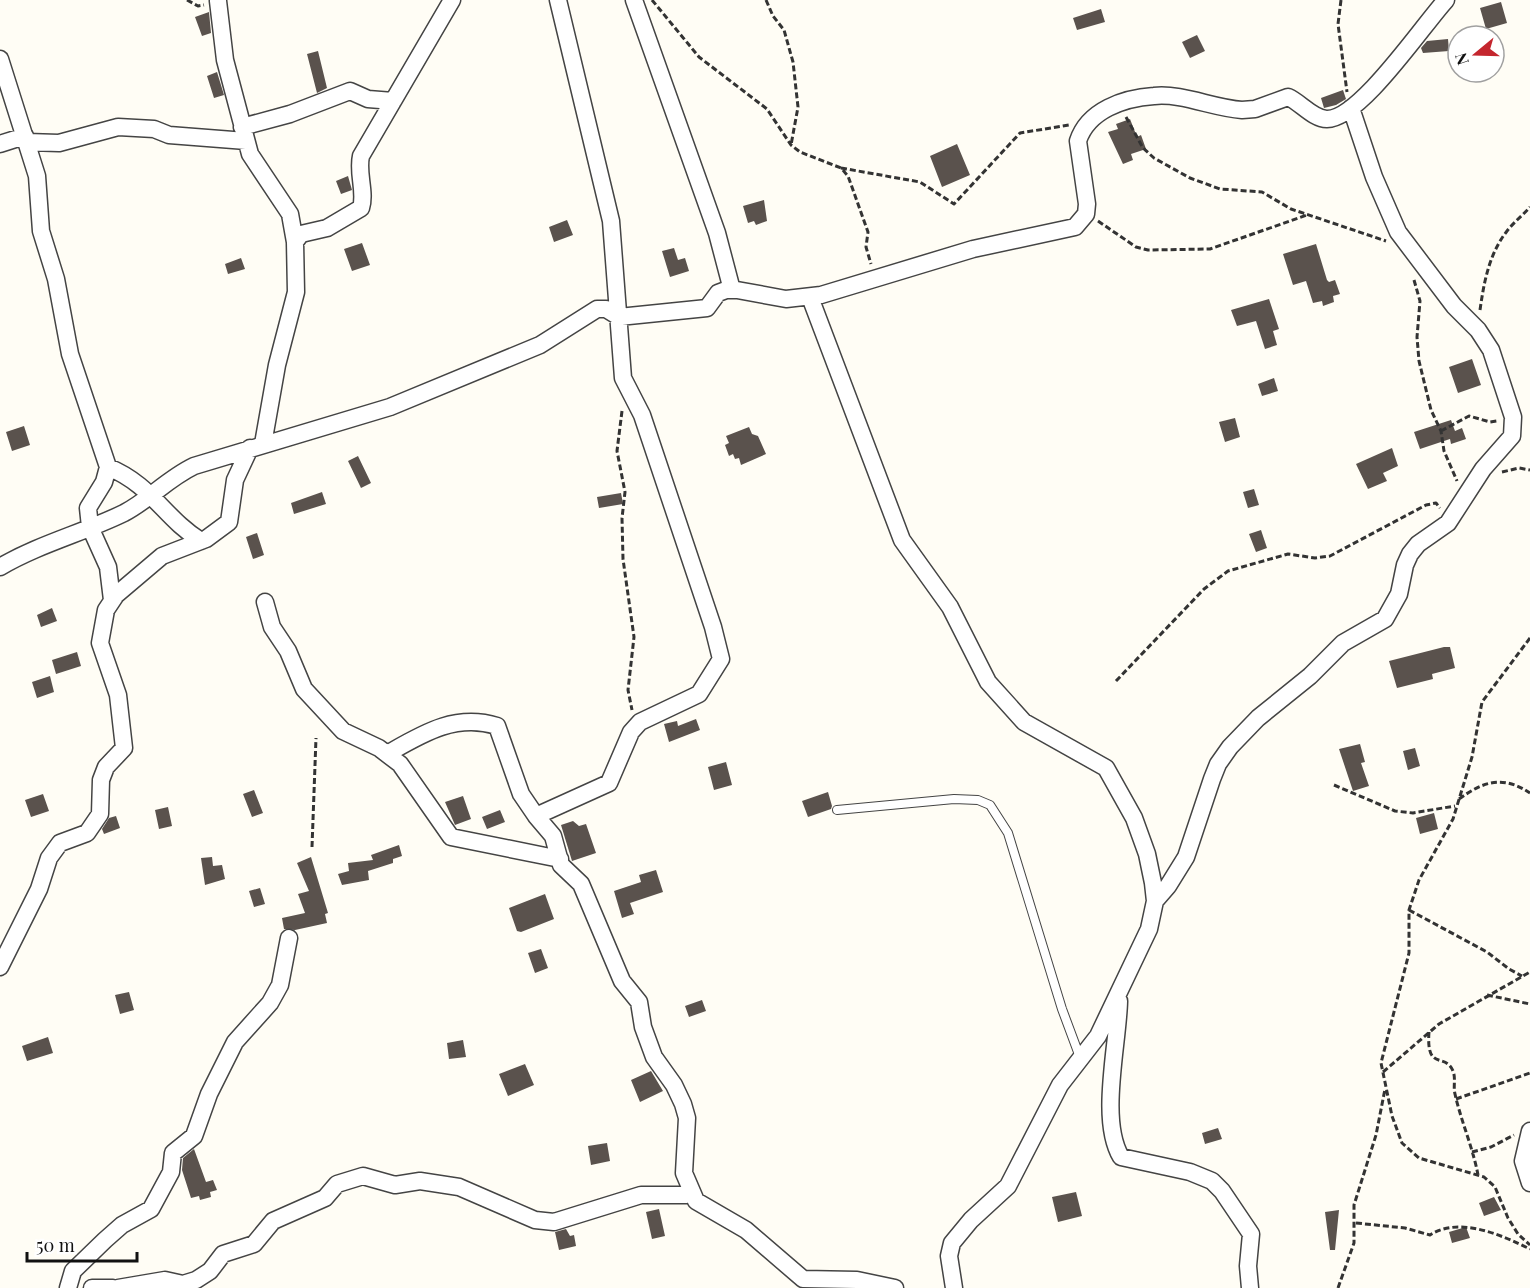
<svg xmlns="http://www.w3.org/2000/svg" width="1530" height="1288" font-family="'Playfair Display',serif">
<style>
.building{fill:#5a524d}
.lines{fill:none;stroke-linecap:round;stroke-linejoin:round}
.lane-casing{stroke:#444;stroke-width:10}
.street-casing{stroke:#444;stroke-width:19}
.path{stroke:#333;stroke-width:3;stroke-dasharray:6 3;stroke-linecap:butt}
.lane{stroke:#fff;stroke-width:8}
.street{stroke:#fff;stroke-width:16}
</style>
<rect width="100%" height="100%" fill="#fffdf5"/>
<path class="building" d="M 1501,2 L 1507,23 L 1486,29 L 1480,8 Z
M 1101,9 L 1105,22 L 1077,30 L 1073,18 Z
M 209,12 L 211,33 L 202,36 L 195,17 Z
M 1197,35 L 1205,51 L 1190,58 L 1182,42 Z
M 1448,39 L 1449,51 L 1423,53 L 1421,48 L 1427,41 Z
M 318,51 L 327,88 L 317,93 L 307,54 Z
M 217,72 L 224,95 L 214,98 L 207,76 Z
M 1343,90 L 1346,99 L 1336,105 L 1324,108 L 1321,98 Z
M 1130,119 L 1137,137 L 1141,135 L 1146,149 L 1131,154 L 1133,160 L 1123,164 L 1108,132 L 1118,129 L 1116,124 Z
M 957,144 L 970,175 L 942,187 L 930,156 Z
M 348,176 L 352,190 L 341,194 L 336,181 Z
M 764,200 L 767,221 L 756,225 L 754,221 L 748,223 L 743,206 Z
M 567,220 L 573,235 L 554,242 L 549,227 Z
M 362,243 L 370,265 L 352,271 L 344,249 Z
M 1316,244 L 1327,280 L 1329,282 L 1335,280 L 1340,294 L 1333,296 L 1334,302 L 1323,306 L 1322,301 L 1313,303 L 1306,281 L 1293,285 L 1283,254 Z
M 674,248 L 678,260 L 685,258 L 689,271 L 670,277 L 662,251 Z
M 241,258 L 245,269 L 228,274 L 225,264 Z
M 1269,299 L 1279,329 L 1273,331 L 1277,345 L 1265,349 L 1256,321 L 1237,326 L 1231,310 Z
M 1472,359 L 1481,385 L 1458,393 L 1449,367 Z
M 1274,378 L 1278,391 L 1262,396 L 1258,384 Z
M 1235,418 L 1240,437 L 1225,442 L 1219,422 Z
M 1451,420 L 1455,431 L 1462,428 L 1466,439 L 1451,444 L 1450,439 L 1420,449 L 1414,432 Z
M 24,426 L 30,445 L 12,451 L 6,432 Z
M 749,427 L 752,434 L 758,436 L 766,454 L 741,465 L 739,458 L 735,459 L 733,454 L 729,456 L 725,445 L 729,443 L 726,436 Z
M 1392,448 L 1398,466 L 1383,473 L 1387,481 L 1368,489 L 1356,464 Z
M 358,456 L 371,483 L 361,488 L 348,461 Z
M 1254,489 L 1259,505 L 1248,508 L 1243,492 Z
M 322,492 L 326,504 L 294,514 L 291,503 Z
M 621,493 L 623,504 L 599,508 L 597,497 Z
M 1261,530 L 1267,548 L 1256,552 L 1249,534 Z
M 257,533 L 264,555 L 253,559 L 246,537 Z
M 52,608 L 57,621 L 41,627 L 37,615 Z
M 1444,647 L 1450,647 L 1455,668 L 1432,674 L 1433,679 L 1397,688 L 1389,661 Z
M 77,652 L 81,666 L 56,674 L 52,660 Z
M 50,676 L 54,692 L 37,698 L 32,682 Z
M 696,719 L 700,730 L 669,742 L 664,724 L 677,721 L 678,726 Z
M 1360,744 L 1365,762 L 1361,763 L 1369,786 L 1353,791 L 1339,749 Z
M 1415,748 L 1420,766 L 1408,770 L 1403,751 Z
M 726,762 L 732,785 L 714,790 L 708,767 Z
M 254,790 L 263,813 L 252,817 L 243,794 Z
M 828,792 L 832,806 L 831,809 L 808,817 L 802,801 Z
M 43,794 L 49,811 L 31,817 L 25,800 Z
M 463,796 L 471,819 L 455,825 L 445,802 Z
M 168,807 L 172,826 L 159,829 L 155,810 Z
M 500,810 L 505,822 L 487,829 L 482,817 Z
M 1434,813 L 1438,829 L 1420,834 L 1416,818 Z
M 116,816 L 120,828 L 104,834 L 102,829 L 109,818 Z
M 573,821 L 579,826 L 586,824 L 596,853 L 572,861 L 561,825 Z
M 399,845 L 402,856 L 393,859 L 393,863 L 368,871 L 369,880 L 342,885 L 338,874 L 349,871 L 348,863 L 373,860 L 371,855 Z
M 212,857 L 213,866 L 222,865 L 225,879 L 205,885 L 201,858 Z
M 311,857 L 328,913 L 325,914 L 327,923 L 295,930 L 284,929 L 282,918 L 305,913 L 298,894 L 309,891 L 297,863 Z
M 656,870 L 663,892 L 630,903 L 634,914 L 622,918 L 614,891 L 641,882 L 639,875 Z
M 260,888 L 265,904 L 254,907 L 249,891 Z
M 545,894 L 554,919 L 521,932 L 517,931 L 509,908 Z
M 541,949 L 548,968 L 535,973 L 528,953 Z
M 129,992 L 134,1010 L 120,1014 L 115,995 Z
M 702,1000 L 706,1011 L 689,1017 L 685,1006 Z
M 48,1037 L 53,1053 L 27,1061 L 22,1046 Z
M 463,1040 L 466,1057 L 449,1059 L 447,1043 Z
M 525,1064 L 534,1085 L 508,1096 L 499,1074 Z
M 651,1071 L 663,1091 L 640,1102 L 631,1080 Z
M 1218,1128 L 1222,1139 L 1205,1144 L 1202,1133 Z
M 607,1143 L 610,1161 L 591,1165 L 588,1146 Z
M 194,1149 L 206,1182 L 213,1180 L 217,1190 L 210,1192 L 211,1197 L 200,1200 L 199,1196 L 191,1198 L 182,1170 L 183,1158 Z
M 1076,1192 L 1082,1216 L 1058,1222 L 1052,1197 Z
M 1494,1197 L 1501,1210 L 1484,1216 L 1479,1203 Z
M 659,1209 L 665,1236 L 652,1239 L 646,1212 Z
M 1339,1210 L 1335,1250 L 1330,1250 L 1325,1212 Z
M 1466,1227 L 1470,1238 L 1452,1243 L 1449,1232 Z
M 566,1229 L 570,1236 L 574,1235 L 576,1246 L 559,1250 L 555,1232 Z"/>
<g class="lines">
<defs>
<path id="lane" d="M 837,810 L 954,799 L 978,800 L 990,805 L 1008,833 L 1062,1009 L 1081,1060"/>
<path id="street" d="M 558,0 L 611,221 L 623,378 L 642,415 L 713,627 L 721,659 L 699,694 L 640,722 L 631,732 L 609,783 L 536,816 L 553,836 L 561,865 L 581,884 L 622,981 L 639,1002 L 643,1027 L 654,1057 L 674,1085 L 683,1104 L 687,1118 L 684,1173 L 696,1201 L 746,1230 L 803,1279 L 857,1280 L 895,1288
M 634,0 L 717,233 L 732,290
M 218,1 L 225,60 L 250,154 L 290,214 L 295,242
M 0,59 L 37,176 L 41,231 L 56,279 L 70,354 L 108,467 C 152,485 164,518 201,541
M 242,127 L 290,114 L 350,91 L 368,99 L 393,101
M 27,142 L 59,143 L 118,127 L 154,129 L 169,135 L 246,141
M 0,144 L 25,136
M 810,297 L 902,540 L 950,607 L 988,682 L 1024,722 L 1106,768 L 1134,818 L 1147,854 L 1153,883 L 1155,901 L 1149,929 L 1098,1036 L 1060,1085 L 1008,1186 L 971,1220 L 952,1243 L 949,1256 L 954,1288
M 263,444 L 277,365 L 296,292 L 295,242 L 301,234 L 327,228 L 361,208 C 366,192 357,173 361,156 L 452,0
M 108,467 L 104,482 L 88,508 L 90,527 L 108,567 L 112,600
M 0,567 C 39,544 83,533 124,513 C 149,500 167,479 194,466 L 390,407 L 540,345 L 597,309 L 606,309 L 619,317 L 707,308 L 718,293 L 726,290 L 737,290 L 786,299 L 821,295 L 973,249 L 1075,227 L 1086,214 L 1087,204 L 1078,141 C 1088,110 1124,98 1154,96 C 1182,93 1213,108 1242,110 L 1255,109 L 1288,97 C 1300,102 1313,119 1327,119 C 1360,119 1423,25 1446,0
M 265,602 L 272,627 L 288,651 L 304,689 L 343,731 L 379,748 L 400,764 L 451,837 L 560,859
M 387,754 C 422,734 455,713 497,726 L 521,794 L 536,816
M 1155,901 L 1168,886 L 1186,857 L 1212,779 L 1218,764 L 1230,747 L 1258,718 L 1310,676 L 1343,643 L 1385,619 L 1399,594 L 1405,565 L 1410,554 L 1418,544 L 1448,523 L 1483,469 L 1512,436 L 1513,417 L 1491,350 L 1478,330 L 1454,306 L 1398,232 L 1374,177 L 1351,108
M 0,967 L 39,889 L 49,858 L 60,843 L 87,833 L 100,814 L 101,780 L 106,767 L 124,748 L 118,695 L 100,643 L 106,610 L 116,595 L 162,556 L 206,539 L 229,522 L 235,480 L 250,448
M 1119,1001 C 1118,1045 1099,1120 1121,1157 L 1190,1172 L 1212,1181 L 1222,1191 L 1251,1234 L 1248,1266 L 1250,1288
M 1530,1131 L 1523,1161 L 1530,1183
M 68,1288 L 73,1271 L 105,1240 L 122,1225 L 151,1209 L 171,1172 L 173,1153 L 194,1136 L 209,1094 L 235,1042 L 270,1003 L 280,985 L 289,938
M 92,1288 L 113,1288
M 118,1288 L 165,1280 L 183,1284 L 196,1280 L 210,1271 L 223,1254 L 254,1244 L 273,1221 L 325,1198 L 337,1184 L 363,1176 L 395,1185 L 420,1181 L 459,1187 L 535,1220 L 554,1222 L 641,1195 L 685,1195 L 691,1192"/>
</defs>
<use href="#lane" class="lane-casing"/>
<use href="#street" class="street-casing"/>
<path class="path" d="M 187,0 L 198,6 L 204,5
M 652,0 L 699,57 L 767,109 L 791,145 L 800,152 L 841,168 L 848,176 L 868,232 L 866,247 L 871,264
M 766,0 L 773,16 L 784,30 L 793,62 L 798,107 L 791,145
M 1341,0 L 1338,24 L 1347,92
M 1126,117 L 1143,148 L 1154,158 L 1190,178 L 1220,189 L 1262,192 L 1291,209 L 1386,241
M 841,168 L 920,182 L 954,204 L 1020,133 L 1069,125
M 1098,221 L 1136,247 L 1148,250 L 1210,249 L 1307,215
M 1414,280 L 1420,301 L 1417,337 L 1419,361 L 1431,410 L 1441,431 L 1444,451 L 1457,481
M 1480,310 C 1484,282 1489,254 1507,231 C 1514,222 1523,215 1530,207
M 622,411 L 617,451 L 625,492 L 622,518 L 623,559 L 634,637 L 628,690 L 632,710
M 1441,431 L 1469,416 L 1490,422 L 1497,421
M 1502,472 L 1519,468 L 1530,470
M 1530,638 L 1482,702 L 1472,757 L 1453,819 L 1419,880 L 1409,910 L 1409,953 L 1381,1063 L 1392,1116 L 1402,1143 L 1419,1158 L 1484,1177 L 1495,1187 L 1508,1218 L 1518,1234 L 1530,1245
M 1116,681 L 1204,589 L 1228,571 L 1288,554 L 1315,558 L 1330,556 L 1426,505 L 1436,503 L 1440,508
M 1334,785 L 1395,811 L 1413,813 L 1455,806
M 1459,799 C 1484,781 1503,775 1530,793
M 312,847 L 316,738
M 1409,910 L 1487,952 L 1509,969 L 1522,976
M 1487,995 L 1530,1004
M 1429,1032 C 1426,1072 1445,1052 1453,1071 C 1456,1078 1453,1087 1455,1094 C 1461,1121 1473,1148 1478,1175
M 1383,1072 L 1439,1024 L 1530,972
M 1456,1099 L 1530,1073
M 1472,1152 L 1491,1147 L 1514,1135
M 1356,1223 L 1405,1228 L 1430,1235 C 1460,1216 1501,1235 1530,1249
M 1338,1288 L 1354,1243 L 1354,1205 L 1376,1135 L 1385,1089"/>
<use href="#lane" class="lane"/>
<use href="#street" class="street"/>
</g>
<g transform="translate(1476 54) rotate(251)"><circle r="28" fill="#ffffff" stroke="#a0a0a0" stroke-width="1.5"/>
<path d="M0-4.5L10 22L0 15L-10 22Z" fill="#c4262e"/>
<text y="-9" font-size="16" font-weight="bold" text-anchor="middle" fill="#111111">N</text>
</g>
<path d="M27 1252v9h110v-9" fill="none" stroke="#111111" stroke-width="3"/>
<text x="36" y="1252" font-size="18" fill="#111111" stroke="#ffffff" stroke-width="4.5" paint-order="stroke">50 m</text>
</svg>
